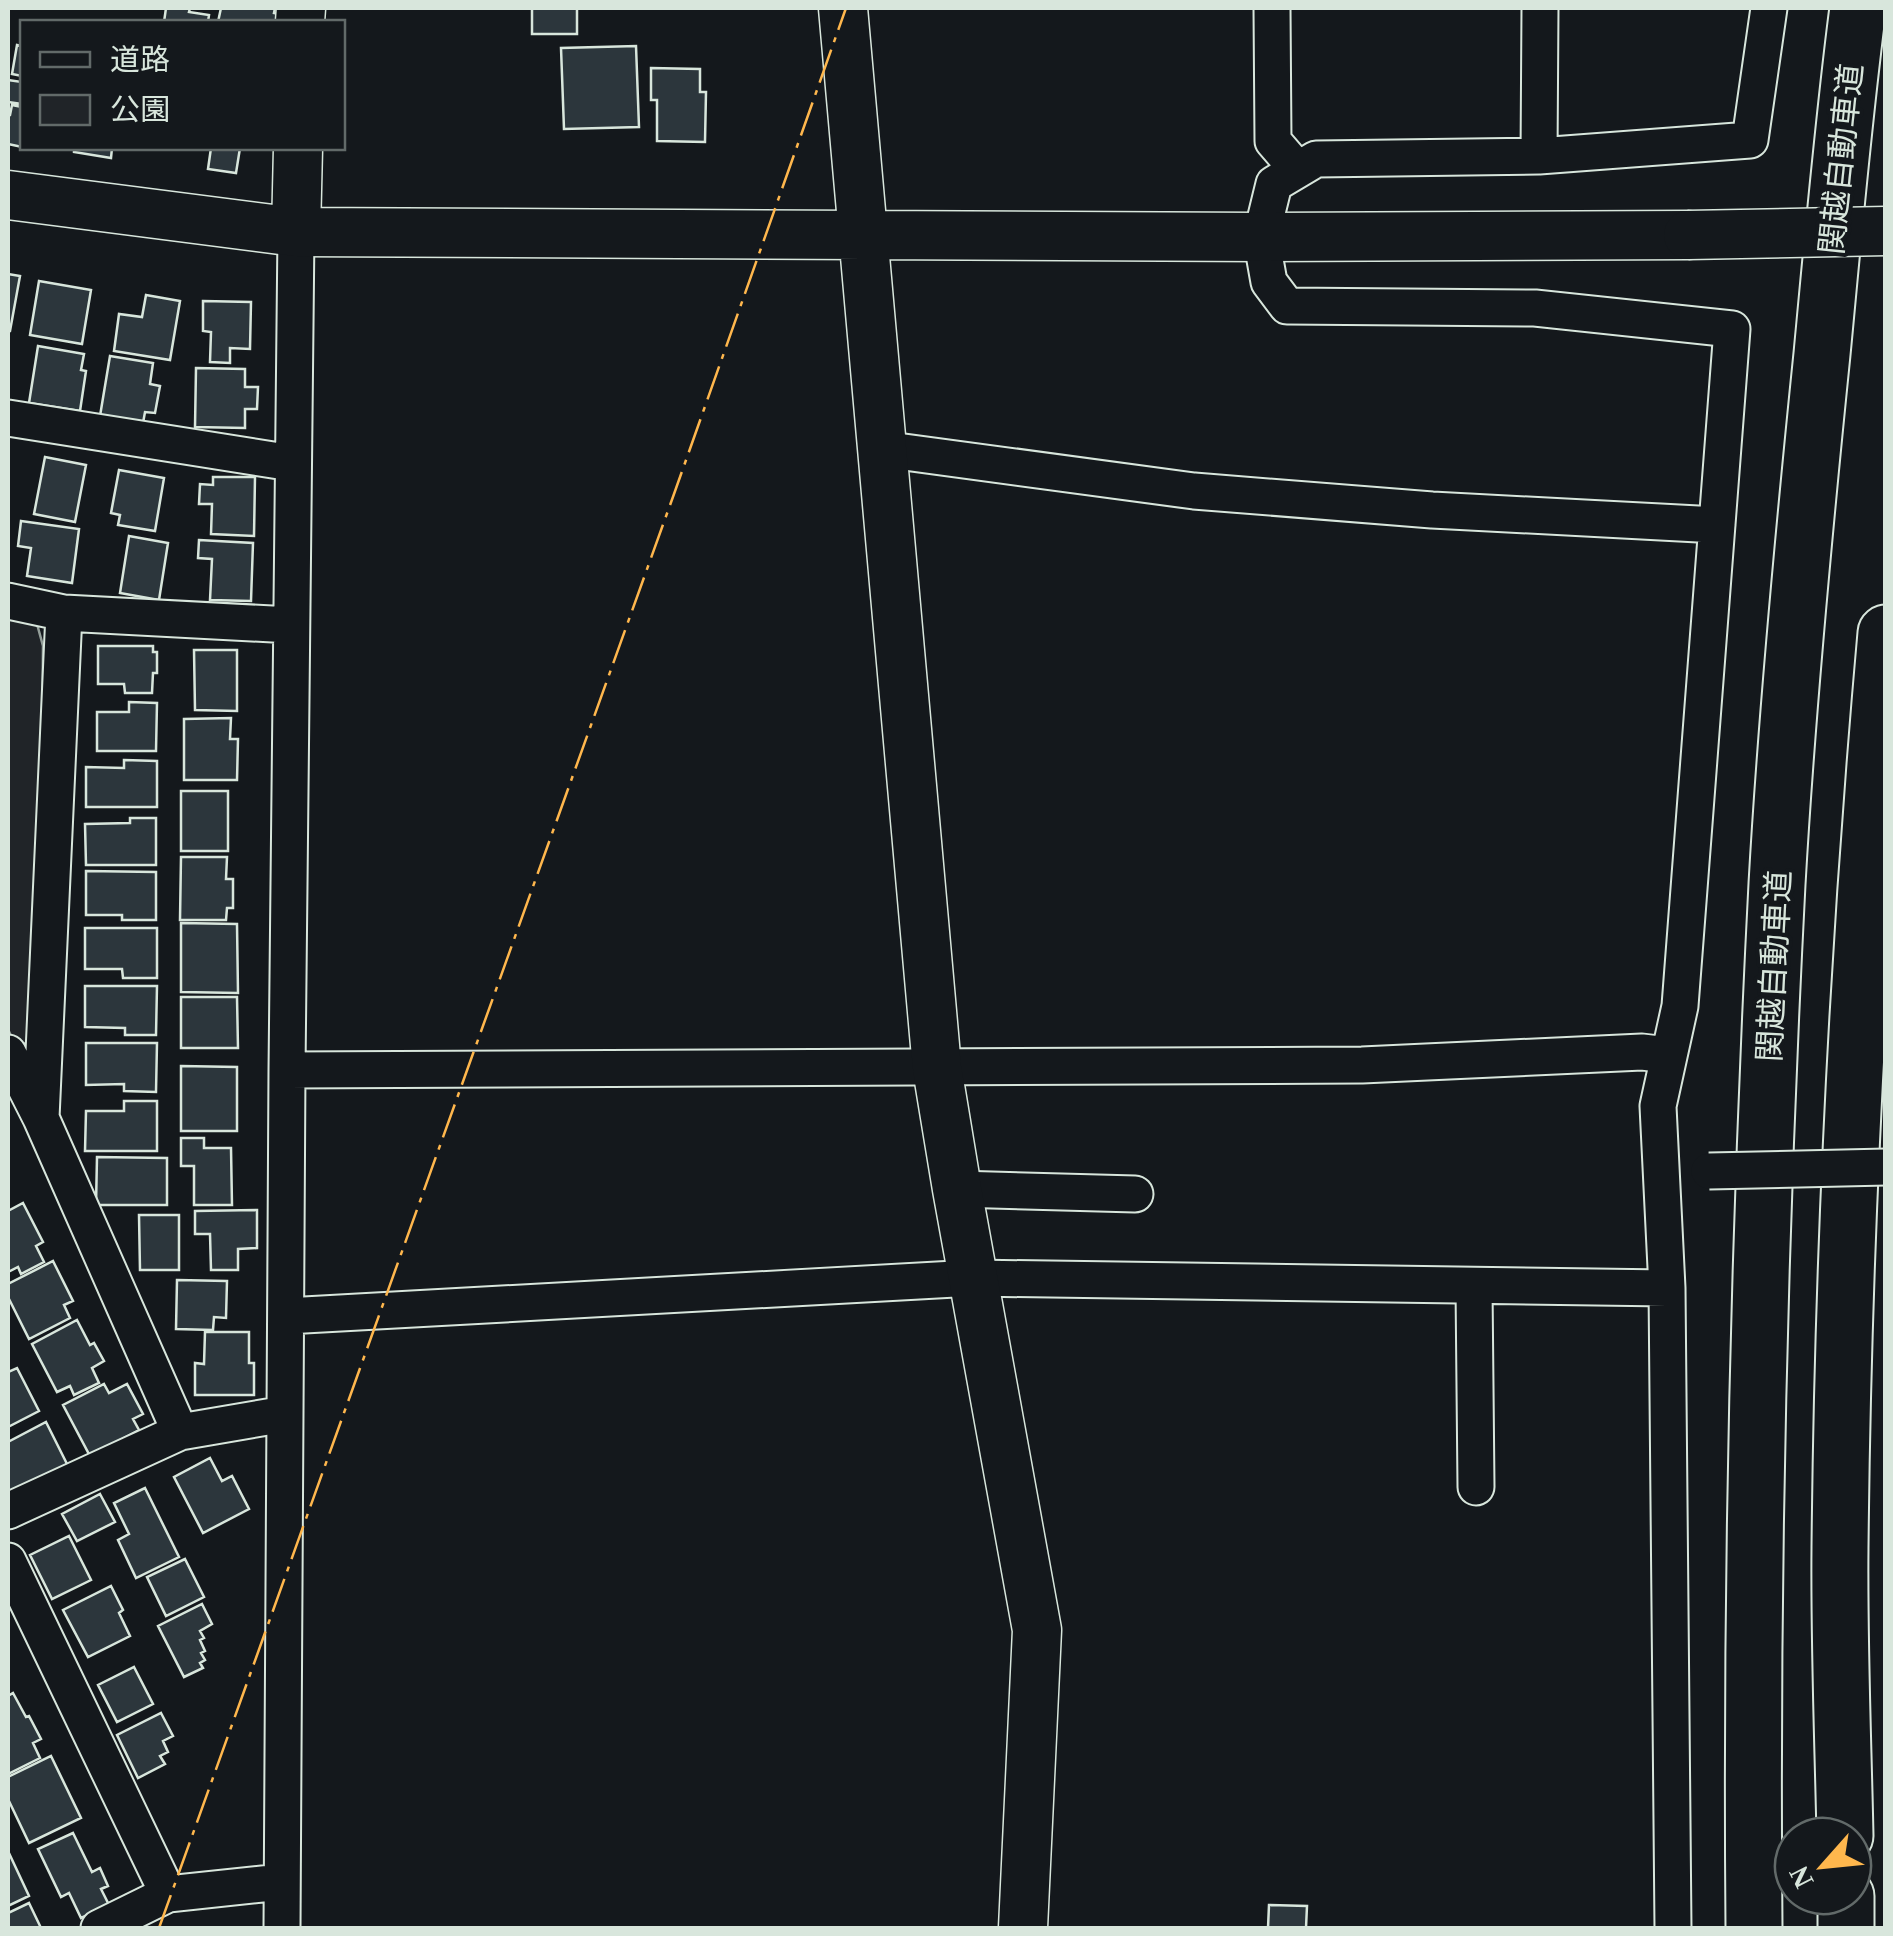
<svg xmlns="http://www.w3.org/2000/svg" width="1893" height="1936" font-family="'Times New Roman','Noto Sans JP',serif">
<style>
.green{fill:#202428;stroke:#939e99;stroke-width:2.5}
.building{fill:#2c363c;stroke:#d8e6dc;stroke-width:2.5}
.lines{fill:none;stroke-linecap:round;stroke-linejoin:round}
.street-casing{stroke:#d8e6dc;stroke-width:39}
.secondary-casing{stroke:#d8e6dc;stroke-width:51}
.highway-casing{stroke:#d8e6dc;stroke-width:59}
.street{stroke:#14181c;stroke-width:35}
.secondary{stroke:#14181c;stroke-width:48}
.highway{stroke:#14181c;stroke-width:55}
.street-bridge-casing{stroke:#d8e6dc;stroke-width:39;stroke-linecap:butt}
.secondary-bridge-casing{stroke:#d8e6dc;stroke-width:51;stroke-linecap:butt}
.street-bridge{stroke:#14181c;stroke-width:35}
.secondary-bridge{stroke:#14181c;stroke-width:48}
.power{stroke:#ffb74d;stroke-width:2.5;stroke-dasharray:35 8 5 8;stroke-linecap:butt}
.labels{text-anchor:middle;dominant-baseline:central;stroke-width:8;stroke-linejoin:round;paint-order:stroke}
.street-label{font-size:32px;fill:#d8e6dc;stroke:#14181c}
</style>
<rect width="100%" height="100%" fill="#14181c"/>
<path class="green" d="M 8,608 L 34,613 L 43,646 L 40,1039 L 15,1046 L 8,1029 Z"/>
<path class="building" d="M 166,8 L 190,8 L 189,12 L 209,15 L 208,22 L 164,22 Z
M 221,8 L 275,8 L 274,13 L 279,14 L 278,22 L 218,22 Z
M 532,8 L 577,8 L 577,34 L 532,34 Z
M 17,45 L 22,46 L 22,76 L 12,74 Z
M 636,46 L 639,127 L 564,129 L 561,48 Z
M 651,68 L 700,69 L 700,92 L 706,92 L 705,142 L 657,141 L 657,100 L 651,100 Z
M 8,80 L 22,82 L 22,104 L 8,102 Z
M 12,105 L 22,107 L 22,147 L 8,144 L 8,115 L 10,115 Z
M 74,148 L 112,148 L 111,158 L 74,152 Z
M 205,148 L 240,148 L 236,173 L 208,169 L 211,148 Z
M 8,274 L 20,276 L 10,331 L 8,331 Z
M 39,281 L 91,290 L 82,344 L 30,335 Z
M 146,295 L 180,301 L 170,360 L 114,351 L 119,314 L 142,317 Z
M 203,301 L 251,302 L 250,349 L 230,348 L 230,363 L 210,362 L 211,332 L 203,331 Z
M 38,346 L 84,354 L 81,370 L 86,371 L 80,411 L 29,403 Z
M 110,356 L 153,363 L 150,384 L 160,386 L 155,413 L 145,412 L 143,423 L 100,416 Z
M 196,368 L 245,369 L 245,387 L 258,387 L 257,409 L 245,409 L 245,428 L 195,427 Z
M 45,457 L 86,465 L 75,522 L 34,514 Z
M 119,470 L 164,478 L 155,531 L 118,525 L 120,515 L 111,513 Z
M 213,477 L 255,477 L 254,536 L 211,534 L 212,504 L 199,504 L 200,484 L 213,485 Z
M 21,521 L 79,529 L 72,583 L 27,576 L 31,548 L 18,546 Z
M 129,536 L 168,543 L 159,600 L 120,593 Z
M 199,540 L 253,543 L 251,601 L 210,600 L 212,559 L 198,558 Z
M 98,646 L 153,646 L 153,652 L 157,652 L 157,673 L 153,673 L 152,693 L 125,693 L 124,684 L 98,684 Z
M 194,650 L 237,650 L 237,711 L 195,710 Z
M 129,702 L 157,703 L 156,751 L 97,751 L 97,712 L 129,712 Z
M 231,718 L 230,739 L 238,739 L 237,780 L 184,780 L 184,719 Z
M 124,760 L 157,761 L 157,807 L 86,807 L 86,767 L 124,768 Z
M 181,791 L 228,791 L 228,851 L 181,851 Z
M 130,818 L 156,818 L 156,865 L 86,865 L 85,824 L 130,823 Z
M 181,857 L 227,857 L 226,879 L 233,879 L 233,908 L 227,908 L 226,920 L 180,920 Z
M 86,871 L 156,872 L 156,920 L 122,920 L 122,915 L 86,915 Z
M 181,923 L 237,924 L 238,993 L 181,992 Z
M 85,928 L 157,928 L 157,978 L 123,978 L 122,969 L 85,969 Z
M 85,986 L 157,986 L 156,1035 L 125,1035 L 125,1028 L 85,1027 Z
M 181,997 L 237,997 L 238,1048 L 181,1048 Z
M 86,1043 L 157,1043 L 156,1092 L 124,1091 L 124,1084 L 86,1085 Z
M 181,1066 L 237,1067 L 237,1131 L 181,1131 Z
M 124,1101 L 157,1101 L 157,1151 L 85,1151 L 86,1111 L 124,1111 Z
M 181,1138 L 204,1138 L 204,1148 L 231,1148 L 232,1205 L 194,1205 L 194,1166 L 181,1166 Z
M 97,1157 L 167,1158 L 167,1205 L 96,1205 Z
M 23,1203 L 43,1242 L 36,1246 L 44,1262 L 21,1274 L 18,1267 L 8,1272 L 8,1211 Z
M 257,1210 L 257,1248 L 238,1249 L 238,1270 L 211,1270 L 210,1234 L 195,1234 L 195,1211 Z
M 139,1215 L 179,1215 L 179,1270 L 140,1270 Z
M 53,1261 L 73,1301 L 64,1305 L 70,1318 L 29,1339 L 8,1297 L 8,1284 Z
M 177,1280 L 227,1281 L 226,1318 L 214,1317 L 213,1330 L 176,1329 Z
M 77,1320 L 90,1345 L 94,1343 L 104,1361 L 92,1368 L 99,1383 L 74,1395 L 70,1386 L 57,1392 L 32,1344 Z
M 205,1332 L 249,1332 L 249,1363 L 254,1363 L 254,1395 L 195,1395 L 195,1363 L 204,1364 Z
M 17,1368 L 39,1411 L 8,1427 L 8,1372 Z
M 104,1384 L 109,1393 L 127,1384 L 143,1414 L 133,1419 L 139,1430 L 90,1456 L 63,1405 Z
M 46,1422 L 70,1470 L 8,1502 L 8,1442 Z
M 210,1458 L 222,1481 L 232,1476 L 249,1509 L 203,1533 L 174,1477 Z
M 145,1488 L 179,1557 L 136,1578 L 118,1540 L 129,1534 L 114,1503 Z
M 100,1494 L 115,1522 L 77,1541 L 62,1514 Z
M 69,1536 L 91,1580 L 52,1599 L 30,1555 Z
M 185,1559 L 204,1597 L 166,1616 L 147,1577 Z
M 111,1586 L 123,1610 L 119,1613 L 130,1636 L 88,1657 L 63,1610 Z
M 202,1604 L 212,1624 L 200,1631 L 204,1638 L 200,1640 L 205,1651 L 201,1653 L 205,1660 L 200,1663 L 203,1668 L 184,1677 L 158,1626 Z
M 134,1667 L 153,1704 L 117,1722 L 98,1685 Z
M 13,1693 L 26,1717 L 29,1716 L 41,1739 L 33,1743 L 40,1758 L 8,1774 L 8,1696 Z
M 161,1713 L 173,1736 L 163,1741 L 168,1752 L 160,1756 L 165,1764 L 138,1778 L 117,1735 Z
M 51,1756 L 81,1818 L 29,1843 L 8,1799 L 8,1777 Z
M 73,1833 L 92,1872 L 100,1868 L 108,1886 L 101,1889 L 109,1905 L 81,1918 L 69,1893 L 61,1897 L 38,1849 Z
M 8,1851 L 29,1896 L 8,1906 Z
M 29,1903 L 41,1928 L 8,1928 L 8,1913 Z
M 1269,1905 L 1307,1906 L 1306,1928 L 1268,1928 Z"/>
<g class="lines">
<defs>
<path id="street" d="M 1272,8 L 1273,141 L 1297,169
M 1539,156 L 1540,8
M 8,418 L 292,463
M 882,449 L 1194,491 L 1432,510 L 1717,525
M 8,601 L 64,613 L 291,625
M 8,1053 L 41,1118 L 180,1432
M 287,1070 L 1362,1065 L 1642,1052 L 1668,1055
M 41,1118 L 64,613
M 957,1189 L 1135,1194
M 1474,1287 L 1476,1487
M 286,1316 L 973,1278 L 1667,1288
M 8,1511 L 180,1432 L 285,1414
M 8,1561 L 168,1894
M 99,1928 L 168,1894 L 281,1882
M 282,1928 L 287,1070 L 296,232
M 1673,1928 L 1667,1288 L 1658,1106 L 1680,1006 L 1732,329 L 1535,308 L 1287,306 L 1269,282 L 1261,237 L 1274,184 L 1316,159 L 1539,156 L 1750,140 L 1769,8"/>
<path id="secondary" d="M 843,8 L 937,1068 L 957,1189 L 1037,1630 L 1023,1928
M 300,22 L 301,8
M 8,195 L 296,232 L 1261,237 L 1688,235
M 296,232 L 298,148"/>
<path id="highway" d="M 1845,1836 C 1843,1740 1839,1644 1840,1548 C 1843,1242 1859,937 1886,633
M 1846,1896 L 1846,1928
M 1754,1928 C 1751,1580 1759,1232 1777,884 C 1787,707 1804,530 1822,354 C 1833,238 1843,123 1858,8"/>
</defs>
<use href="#street" class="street-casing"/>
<use href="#secondary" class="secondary-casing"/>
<use href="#highway" class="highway-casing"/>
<use href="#street" class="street"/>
<use href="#secondary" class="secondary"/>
<use href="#highway" class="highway"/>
<defs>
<path id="street-bridge" d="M 1709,1171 L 1886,1167"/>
<path id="secondary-bridge" d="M 1688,235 L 1886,231"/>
</defs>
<use href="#street-bridge" class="street-bridge-casing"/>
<use href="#secondary-bridge" class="secondary-bridge-casing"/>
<use href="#street-bridge" class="street-bridge"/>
<use href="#secondary-bridge" class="secondary-bridge"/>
<path class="power" d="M 159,1928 L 674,494 L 846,8"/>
</g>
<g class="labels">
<g class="street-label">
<text transform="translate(1841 159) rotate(-84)">関越自動車道</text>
<text transform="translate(1774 966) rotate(-87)">関越自動車道</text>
</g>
</g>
<rect width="1893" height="1936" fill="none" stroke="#d8e6dc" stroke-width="20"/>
<rect x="20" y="20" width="325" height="130" fill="#14181c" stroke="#626a69" stroke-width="2.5"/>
<rect x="40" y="52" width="50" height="15" fill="#14181c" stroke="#626a69" stroke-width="2.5"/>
<text x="110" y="70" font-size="30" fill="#d8e6dc">道路</text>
<rect x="40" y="95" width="50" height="30" fill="#202428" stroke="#626a69" stroke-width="2.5"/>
<text x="110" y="120" font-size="30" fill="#d8e6dc">公園</text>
<g transform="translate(1823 1866) rotate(243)"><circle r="48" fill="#14181c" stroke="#626a69" stroke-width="2.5"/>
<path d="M0-8L18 38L0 25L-18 38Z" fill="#ffb74d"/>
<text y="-15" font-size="28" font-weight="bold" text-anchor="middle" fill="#d8e6dc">N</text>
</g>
</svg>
